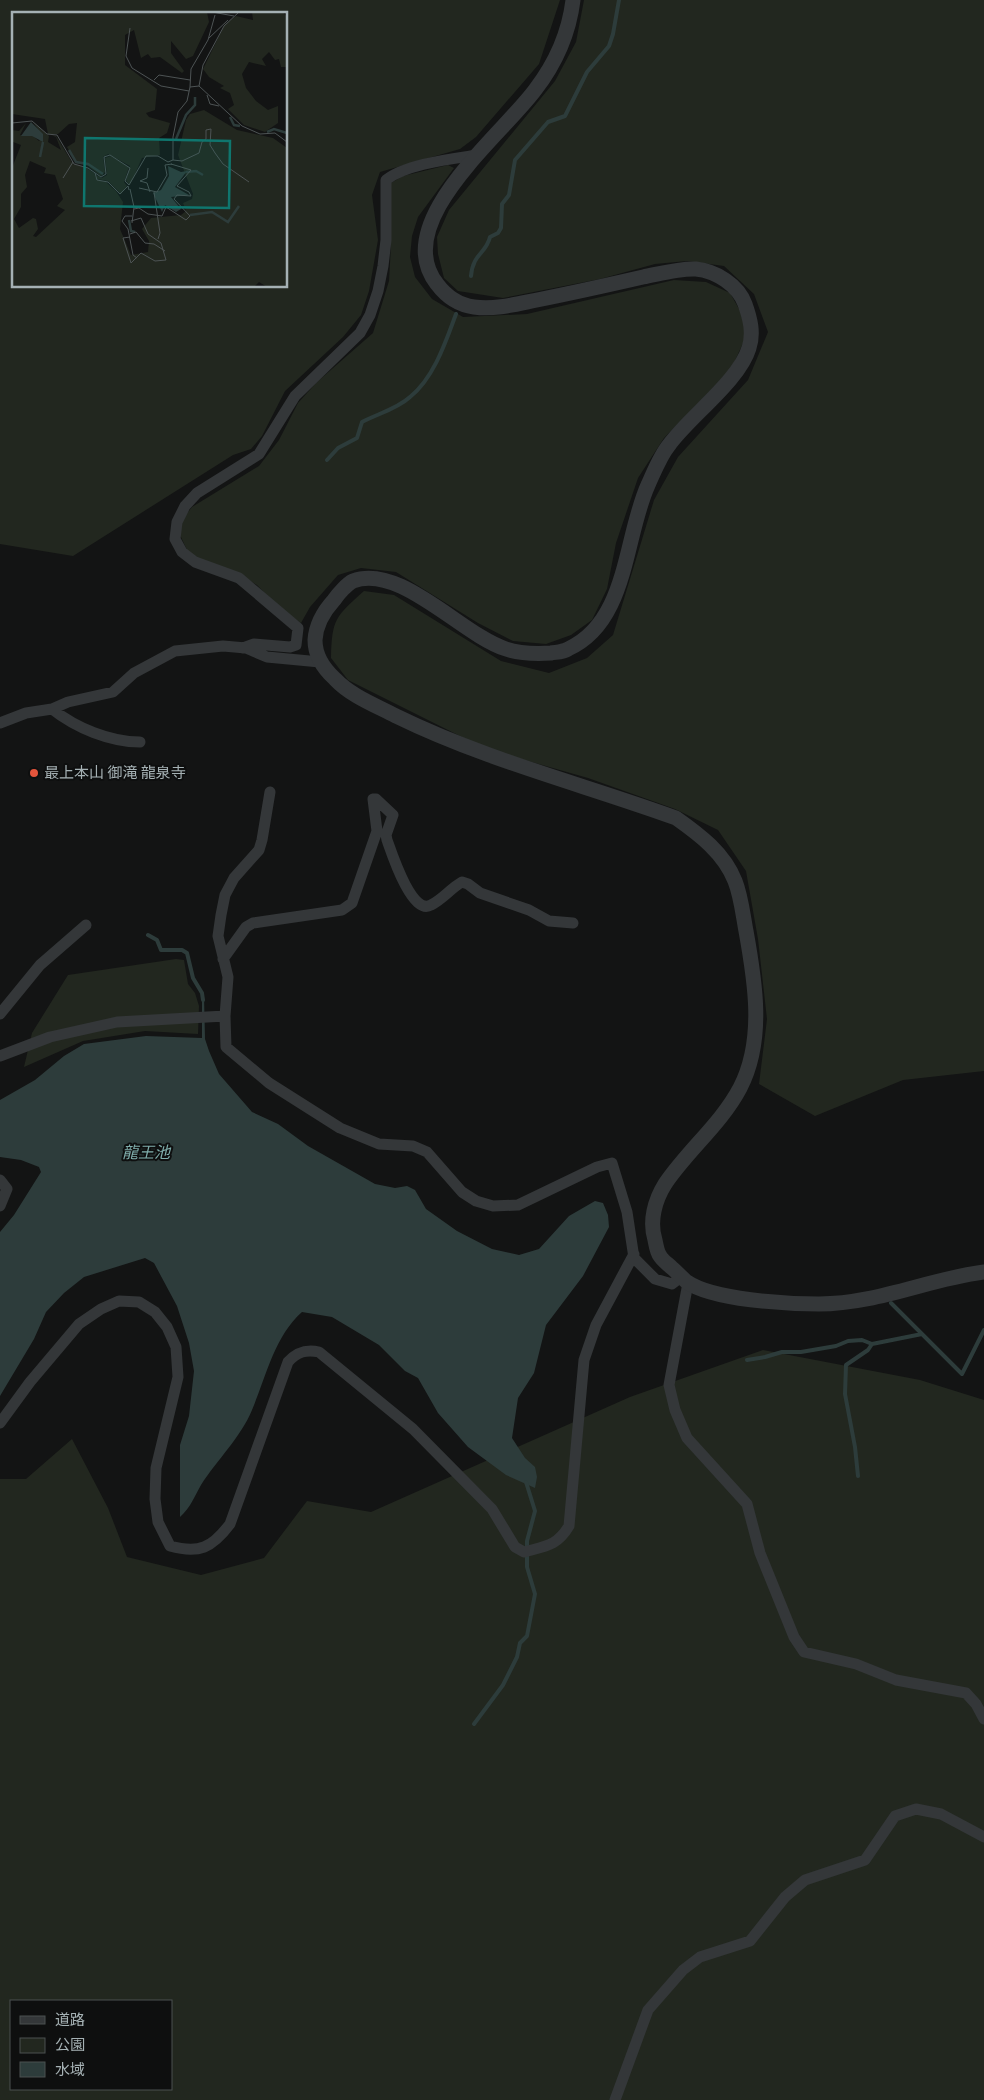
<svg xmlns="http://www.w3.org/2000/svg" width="984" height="2100" font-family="Cabin,'Noto Sans JP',sans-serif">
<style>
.green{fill:#22271f;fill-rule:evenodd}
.water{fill:#2d3c3b}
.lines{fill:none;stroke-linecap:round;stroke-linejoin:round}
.stream{stroke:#2d3c3b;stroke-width:4}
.minor{stroke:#343739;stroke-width:11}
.tertiary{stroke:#343739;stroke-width:15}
.poi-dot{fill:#e4553c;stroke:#0e0f0f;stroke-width:2}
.labels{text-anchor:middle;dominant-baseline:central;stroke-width:4;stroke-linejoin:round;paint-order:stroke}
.poi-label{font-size:15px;fill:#a5b1b4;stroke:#0e0f0f;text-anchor:start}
.water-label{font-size:16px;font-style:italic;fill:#7fadab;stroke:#0e0f0f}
.inset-river{fill:none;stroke:#2d3c3b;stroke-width:2.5}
.inset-road{fill:none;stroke:#4d5354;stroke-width:1}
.view{fill:#0f766e;fill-opacity:0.15;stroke:#0f766e;stroke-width:2.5}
.inset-edge{fill:none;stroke:#a5b1b4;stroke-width:2.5}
</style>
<rect width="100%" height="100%" fill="#131414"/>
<path class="green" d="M 0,0 L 560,0 L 539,64 L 476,137 L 460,149 L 380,172 L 372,195 L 378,240 L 369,291 L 361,315 L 343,337 L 285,391 L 262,436 L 251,449 L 233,455 L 73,556 L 0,544 ZM 14,14 L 286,14 L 286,286 L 14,286 Z
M 584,0 L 984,0 L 984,1071 L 903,1080 L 815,1116 L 759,1084 L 767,1019 L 758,939 L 746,871 L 718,830 L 675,809 L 588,778 L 486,749 L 348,680 L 331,658 C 332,619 335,617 364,591 L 394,595 L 501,661 L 549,673 L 587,658 L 613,635 L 654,500 L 678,457 L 748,380 L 768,332 L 754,294 L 724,266 L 687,261 L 655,264 L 600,279 L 503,298 L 458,291 L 444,278 L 438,254 L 437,237 L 449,210 L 555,81 L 576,42 Z
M 448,165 L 454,168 L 418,217 L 412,236 L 410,257 L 415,277 L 432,299 L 463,317 L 527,314 L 674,280 L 706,282 L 730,293 L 743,316 L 745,339 L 731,369 L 664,438 L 638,478 L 616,543 L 607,589 L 592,620 L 571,635 L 546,644 L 513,641 L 478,623 L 396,572 L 361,568 L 338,575 L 310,607 L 301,623 L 278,607 L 257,585 L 236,572 L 202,561 L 187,550 L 181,537 L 181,521 L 192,507 L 259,466 L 279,440 L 298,403 L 316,383 L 373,333 L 389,281 L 391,245 L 389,208 L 391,183 L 403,176 Z
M 176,959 L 184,960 L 188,984 L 195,993 L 199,1006 L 198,1034 L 145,1031 L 83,1041 L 24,1067 L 32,1033 L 68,975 Z
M 763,1350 L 920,1380 L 984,1400 L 984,2100 L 0,2100 L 0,1479 L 26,1479 L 72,1439 L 108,1508 L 127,1557 L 201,1575 L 264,1558 L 307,1501 L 371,1512 L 630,1397 ZM 11,2001 L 171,2001 L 171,2089 L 11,2089 Z"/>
<path class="water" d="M 202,996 L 204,996 L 205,1039 L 209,1051 L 219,1074 L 252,1112 L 278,1124 L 308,1146 L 375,1184 L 395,1188 L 407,1186 L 415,1190 L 426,1209 L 457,1231 L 492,1249 L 519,1255 L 539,1249 L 569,1216 L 595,1201 L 603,1203 L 608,1215 L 609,1227 L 583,1276 L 546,1325 L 534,1373 L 518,1398 L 512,1438 L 525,1458 L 535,1467 L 537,1477 L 535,1488 L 506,1475 L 468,1447 L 438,1413 L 418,1378 L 405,1371 L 379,1345 L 332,1317 L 302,1312 C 274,1337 266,1377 252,1410 C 241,1437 217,1460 201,1485 C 194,1497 191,1507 180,1517 L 180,1445 L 189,1416 L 194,1371 L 189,1343 L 177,1306 L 154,1263 L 145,1258 L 84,1277 L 64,1293 L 46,1312 L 34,1339 L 0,1396 L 0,1232 L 14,1215 L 41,1172 L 39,1167 L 21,1160 L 0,1157 L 0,1100 L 35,1080 L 64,1056 L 84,1044 L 146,1036 L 202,1038 Z"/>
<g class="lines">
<path class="stream" d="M 471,276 C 473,253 486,254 490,237 L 498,233 L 501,228 L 502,204 L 509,195 L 515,160 L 548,122 L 565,116 L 587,72 L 609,46 L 613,34 L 619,0
M 327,460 L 338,448 L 357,438 L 362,422 C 377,414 397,409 410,397 C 434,378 446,341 456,314
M 148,935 L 157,940 L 161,950 L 182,950 L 187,953 L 193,978 L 202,993 L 203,1000
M 891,1303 L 962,1374 L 984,1330
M 747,1360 L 765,1357 L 782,1352 L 801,1352 L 836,1346 L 848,1341 L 862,1340 L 872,1344
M 858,1476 L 855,1447 L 845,1394 L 846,1365 L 868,1350 L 872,1344 L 922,1334
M 474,1724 L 503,1685 L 517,1657 L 520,1643 L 527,1636 L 535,1594 L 527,1567 L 527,1541 L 535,1511 L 526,1482"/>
<path class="minor" d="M 243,648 L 254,644 L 290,647 L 296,645 L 298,628 L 239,578 L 195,562 L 182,552 L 175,539 L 177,522 L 185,506 L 197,493 L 259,454 L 295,396 L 360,333 L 370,315 L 378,291 L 383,266 L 386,240 L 386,180 C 406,164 451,159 477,155
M 52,709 C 76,728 110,742 140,742
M 0,723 L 26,713 L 52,709 L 68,702 L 113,692 L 134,673 L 175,651 L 223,646 L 246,648 L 267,657 L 320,662
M 270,792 L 262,840 L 259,850 L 234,878 L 225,895 L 221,915 L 218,936 L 228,977 L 225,1016 L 226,1047 L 269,1083 L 340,1128 L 379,1144 L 413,1146 L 427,1152 L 462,1192 L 476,1201 L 493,1206 L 518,1205 L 597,1167 L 612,1163 L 627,1212 L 634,1258 L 655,1279 L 672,1284 L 681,1277
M 223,959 L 246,927 L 253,923 L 342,910 L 352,903 L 377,831 L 373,799 L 376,799 L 393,815 L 386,835 L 387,840 C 392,854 412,916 431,905 C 443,899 451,888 462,882 L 468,884 L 480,893 L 529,910 L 549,921 L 573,923
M 0,1014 L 40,965 L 86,925
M 0,1056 L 50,1037 L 117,1022 L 225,1016
M 0,1180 L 7,1189 L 0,1206
M 688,1283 L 669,1385 L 675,1410 L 687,1438 L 747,1504 L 760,1553 L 794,1637 L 804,1652 L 856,1664 L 896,1680 L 966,1693 L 976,1704 L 984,1719
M 0,1423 L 30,1382 L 79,1324 L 101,1309 L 119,1301 L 139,1302 L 155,1312 L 167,1327 L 176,1347 L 178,1377 L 156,1468 L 155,1499 L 158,1522 L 170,1546 C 199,1554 212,1548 230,1524 L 288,1362 C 297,1352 306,1349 319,1352 L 413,1429 L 492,1509 L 515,1547 L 524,1552 C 546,1546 557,1546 569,1526 L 584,1360 L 596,1325 L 634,1254
M 615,2100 L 648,2010 L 683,1970 L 700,1957 L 750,1941 L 785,1897 L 805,1880 L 865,1860 L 895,1816 L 916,1809 L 941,1814 L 984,1837"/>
<path class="tertiary" d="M 573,0 C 569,33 555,64 535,90 C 501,136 389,223 437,284 C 446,296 459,305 474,307 C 495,310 517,304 537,300 C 572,293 608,285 643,277 C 659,274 680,268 696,269 C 716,271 738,285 745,304 C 750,318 754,333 749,348 C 739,381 690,416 669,445 C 660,456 654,472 648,485 C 624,538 628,622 568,649 C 563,652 557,652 551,653 C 535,654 521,654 506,649 C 462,635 400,563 353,581 C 347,584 338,594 334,600 C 324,611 316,624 315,640 C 315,655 324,669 335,679 C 351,696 375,705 396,716 C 486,760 582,784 676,818 C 700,835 724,853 735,881 C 741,896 743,915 746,931 C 755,981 765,1040 740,1088 C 721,1124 688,1150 665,1184 C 655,1200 649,1221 655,1240 C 656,1245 657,1252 660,1256 C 662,1260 668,1264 672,1268 C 677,1272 682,1278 687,1282 C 713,1300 787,1304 819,1304 C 876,1304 929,1279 984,1272"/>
</g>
<circle class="poi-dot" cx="34" cy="773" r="5"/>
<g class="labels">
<g class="poi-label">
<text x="44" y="773">最上本山 御滝 龍泉寺</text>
</g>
<g class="water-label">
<text x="146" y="1152">龍王池</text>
</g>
</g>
<g transform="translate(12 12)">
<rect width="275" height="275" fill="#131414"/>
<path d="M 0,0 L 195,0 L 197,10 L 181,44 L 174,47 L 159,29 L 159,41 L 172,59 L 170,61 L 148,45 L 139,46 L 136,42 L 129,46 L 122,18 L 113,23 L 113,53 L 145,77 L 143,98 L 134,101 L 137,105 L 158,111 L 155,121 L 147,126 L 148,143 L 130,146 L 119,171 L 116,172 L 114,168 L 118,154 L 96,142 L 91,145 L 93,160 L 89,164 L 76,154 L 64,151 L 55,135 L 63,130 L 65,111 L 57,112 L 46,122 L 36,122 L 33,107 L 0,102 ZM 240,0 L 271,0 L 275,5 L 275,55 L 269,55 L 267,47 L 263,48 L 257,40 L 250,47 L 254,54 L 237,50 L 230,62 L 234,76 L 244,89 L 256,98 L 266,94 L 266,111 L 253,120 L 232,113 L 216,97 L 222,93 L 218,81 L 208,76 L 212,74 L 197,65 L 191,57 L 213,12 L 224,4 L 241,8 ZM 192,98 L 225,118 L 261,126 L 275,136 L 275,275 L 255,275 L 247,270 L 242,275 L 0,275 L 0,156 L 9,133 L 1,130 L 0,118 L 7,119 L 14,111 L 8,123 L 21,124 L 27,129 L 31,125 L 21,110 L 37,124 L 36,130 L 49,138 L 44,125 L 39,123 L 44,124 L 61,152 L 73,155 L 82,161 L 85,168 L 94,170 L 104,179 L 111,190 L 108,217 L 119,243 L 136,240 L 137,229 L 130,217 L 139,206 L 169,203 L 174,199 L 171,191 L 180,187 L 181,182 L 166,143 L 174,108 L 178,102 ZM 18,149 L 34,156 L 32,161 L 43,163 L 51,187 L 45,194 L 53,198 L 24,225 L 21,224 L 26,217 L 24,207 L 21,206 L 7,216 L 2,207 L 9,195 L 9,182 L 15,175 L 13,163 ZM 99,144 L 117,155 L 112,170 L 115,174 L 109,182 L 96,169 L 85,167 L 84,163 L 90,166 L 95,163 L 93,146 Z" fill="#22271f" fill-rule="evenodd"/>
<path d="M 19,110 L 31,122 L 31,130 L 20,124 L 9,124 ZM 156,154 L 169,160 L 175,159 L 163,175 L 177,183 L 159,185 L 169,197 L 164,200 L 153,193 L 150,200 L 141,181 L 149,178 L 157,164 Z" fill="#2d3c3b"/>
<path class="inset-river" d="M 218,105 L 222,113 L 228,114M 255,120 L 262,117 L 275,121M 164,127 L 174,103 L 183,93 L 183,85M 57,138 L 64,150 L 76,152 L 91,162M 28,145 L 31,130M 174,160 L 184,159 L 191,163M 178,203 L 200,200 L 216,210 L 227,194M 117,208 L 119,219 L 123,220"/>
<path class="inset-road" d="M 200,0 L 222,4M 227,0 L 212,14 L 191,53 L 187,74 L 230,114 L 248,122 L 263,121 L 275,130M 118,16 L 114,44 L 120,56 L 149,74 L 177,79M 197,26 L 216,8M 142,68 L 147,63 L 178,68M 178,75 L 179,57 L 196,28 L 203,3M 195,83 L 198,92 L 207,94M 0,111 L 20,109 L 35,122 L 45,123 L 62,152 L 76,156 L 89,165 L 94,162 L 92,145 L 98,143 L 118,156 L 113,169 L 117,173 L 134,144 L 146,144 L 156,150 L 161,148 L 161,125 L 166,100 L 175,89 L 178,75 L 187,74M 161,148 L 170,149 L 187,141 L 190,130 L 194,127 L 194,118 L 199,117 L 198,133 L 203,141 L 211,152 L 237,170M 136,156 L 135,166 L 128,169 L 135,171 L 138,180M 83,161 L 85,168 L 96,170 L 108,182 L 116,174 L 117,178M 51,166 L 61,150M 127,176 L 145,180 L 155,163 L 153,153 L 160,152M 118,177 L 122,195 L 120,211M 142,180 L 148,221 L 146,227M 122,197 L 127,196 L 136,202 L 150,204 L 154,195 L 174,208 L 178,204 L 162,187 L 165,183 L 179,184 L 177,180 L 165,174 L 179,158 L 159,152M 120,204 L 113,204 L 110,209 L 116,217 L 121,243 L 125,246M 118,222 L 124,220 L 133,231 L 142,232 L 153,239M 118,225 L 111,226 L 119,251 L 129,241 L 143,249 L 154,248 L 149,231 L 136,222 L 129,206 L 119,209"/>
<path class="view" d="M 73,126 L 218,129 L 217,196 L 72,194 Z"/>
<rect width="275" height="275" class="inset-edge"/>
</g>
<rect x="10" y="2000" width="162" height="90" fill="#0e0f0f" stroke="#4a5051"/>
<rect x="20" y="2016" width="25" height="8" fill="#343739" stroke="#4a5051"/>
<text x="55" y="2025" font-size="15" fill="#a5b1b4">道路</text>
<rect x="20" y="2038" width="25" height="15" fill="#22271f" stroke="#4a5051"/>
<text x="55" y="2050" font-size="15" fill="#a5b1b4">公園</text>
<rect x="20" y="2062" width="25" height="15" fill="#2d3c3b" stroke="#4a5051"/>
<text x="55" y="2075" font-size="15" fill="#a5b1b4">水域</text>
</svg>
